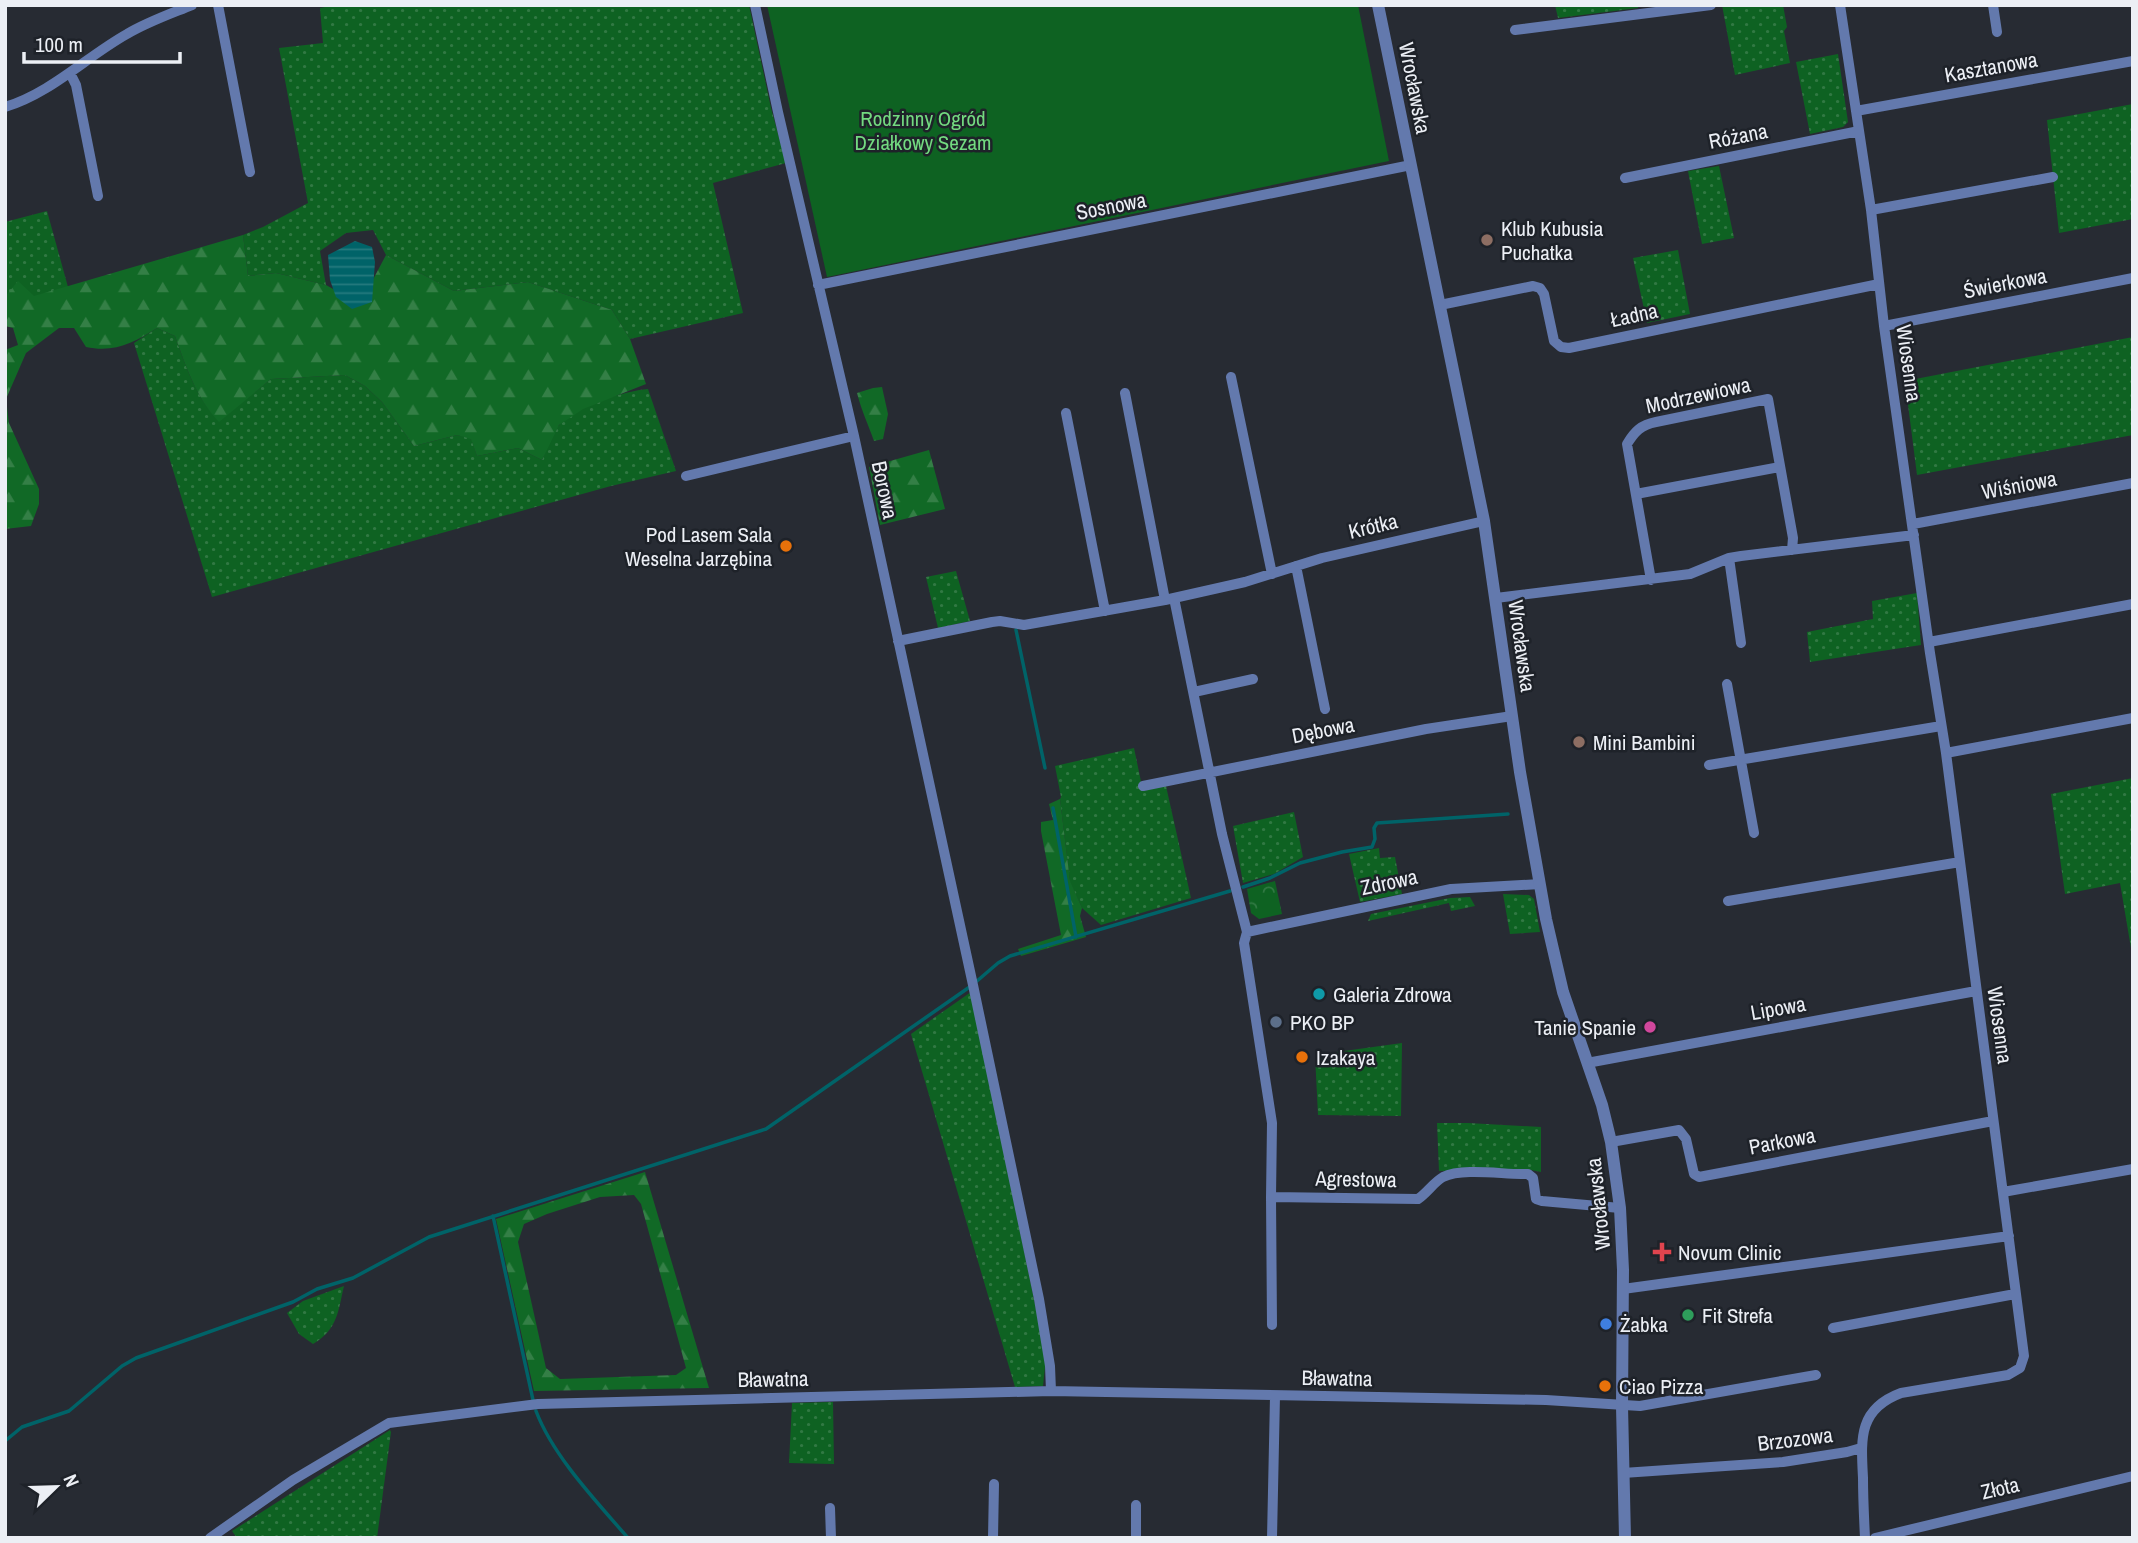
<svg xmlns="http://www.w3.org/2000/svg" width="2138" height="1543" font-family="'Archivo Narrow',sans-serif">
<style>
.grass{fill:url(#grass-dots)}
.forest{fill:url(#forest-firs);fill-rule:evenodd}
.park{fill:url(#park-crowns)}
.garden{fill:#0e6222}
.water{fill:url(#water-rules)}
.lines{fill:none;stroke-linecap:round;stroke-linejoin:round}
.stream{stroke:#006368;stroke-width:3.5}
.minor{stroke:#6379ad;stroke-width:10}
.tertiary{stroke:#6379ad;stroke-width:12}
.education-dot{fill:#8d6e63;stroke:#1e2229;stroke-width:2.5}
.food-dot{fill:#e8710a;stroke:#1e2229;stroke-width:2.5}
.culture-dot{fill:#0f9aa8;stroke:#1e2229;stroke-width:2.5}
.service-dot{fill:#5c6f8a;stroke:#1e2229;stroke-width:2.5}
.hotel-dot{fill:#d1479c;stroke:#1e2229;stroke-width:2.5}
.health-dot{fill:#e0444e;stroke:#1e2229;stroke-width:2.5}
.leisure-dot{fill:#2e9e5b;stroke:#1e2229;stroke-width:2.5}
.shop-dot{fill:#3f7fe0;stroke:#1e2229;stroke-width:2.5}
.labels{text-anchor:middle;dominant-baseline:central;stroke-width:5;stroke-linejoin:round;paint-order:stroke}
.street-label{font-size:21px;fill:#eceff5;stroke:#1e2229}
.park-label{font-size:21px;fill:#73da80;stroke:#1e2229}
.poi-label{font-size:21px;fill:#eceff5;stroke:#1e2229;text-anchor:start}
</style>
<defs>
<pattern id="grass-dots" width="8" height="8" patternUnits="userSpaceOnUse" patternTransform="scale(1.75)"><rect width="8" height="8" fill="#0e6222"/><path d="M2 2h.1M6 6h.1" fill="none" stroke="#317943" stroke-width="1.8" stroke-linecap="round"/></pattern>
<pattern id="forest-firs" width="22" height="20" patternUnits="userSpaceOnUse" patternTransform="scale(1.75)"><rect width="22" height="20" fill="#116926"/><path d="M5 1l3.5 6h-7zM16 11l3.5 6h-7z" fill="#347f46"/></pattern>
<pattern id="park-crowns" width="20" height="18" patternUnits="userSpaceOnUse" patternTransform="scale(1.75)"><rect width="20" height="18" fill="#0e6222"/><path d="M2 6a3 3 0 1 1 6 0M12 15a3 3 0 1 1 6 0" fill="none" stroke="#317943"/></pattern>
<pattern id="water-rules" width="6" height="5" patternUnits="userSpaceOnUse" patternTransform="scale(1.75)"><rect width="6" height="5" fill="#006368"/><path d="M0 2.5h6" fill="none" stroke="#257a7e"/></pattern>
</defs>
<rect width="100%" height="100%" fill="#272b33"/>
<path class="grass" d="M 335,5 L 749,5 L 771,108 L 786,163 L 713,183 L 743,313 L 630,339 L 612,310 L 528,282 L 454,291 L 386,255 L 373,230 L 346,233 L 320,251 L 326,285 L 276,273 L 248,276 L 243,235 L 263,227 L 308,203 L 279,48 L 323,43 L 320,8 Z
M 1555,5 L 1638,5 L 1638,8 L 1558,18 Z
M 1722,5 L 1783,5 L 1787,27 L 1784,31 L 1790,63 L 1735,75 Z
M 1838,54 L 1848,122 L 1843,127 L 1810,134 L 1796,62 Z
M 2133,104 L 2133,219 L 2059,233 L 2047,120 Z
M 1719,166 L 1734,238 L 1702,244 L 1688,171 Z
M 47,211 L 68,287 L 33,297 L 5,297 L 5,222 Z
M 1678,250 L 1690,314 L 1647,323 L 1633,258 Z
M 157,328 L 175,336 C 186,367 196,397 219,421 L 271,379 L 345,375 L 365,386 L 382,402 L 414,446 L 457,435 L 471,438 L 477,456 L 518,448 L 542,460 C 547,449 552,433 560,424 C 577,406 624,391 648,389 L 676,471 L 611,486 L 212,597 L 134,343 Z
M 2133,337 L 2133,435 L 1917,475 L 1905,381 Z
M 956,571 L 970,621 L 938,628 L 926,577 Z
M 1917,593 L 1921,645 L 1810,662 L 1807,632 L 1873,619 L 1872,601 Z
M 1134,748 L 1143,791 L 1166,786 L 1191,898 L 1101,925 L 1082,908 L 1070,882 L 1060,799 L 1061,797 L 1055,766 Z
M 2133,778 L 2133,960 L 2120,883 L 2065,894 L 2051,794 Z
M 1294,812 L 1303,857 L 1274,874 L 1243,883 L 1233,826 Z
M 1379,848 L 1380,858 L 1395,857 L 1402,894 L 1360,902 L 1349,854 Z
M 1503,894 L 1529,895 L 1534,899 L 1540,932 L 1510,934 Z
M 1470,897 L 1475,906 L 1451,911 L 1449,903 L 1368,921 L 1371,914 L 1450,898 Z
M 971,992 L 1046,1358 L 1043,1386 L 1015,1387 L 911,1034 Z
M 1402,1043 L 1401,1116 L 1318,1115 L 1315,1055 Z
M 1437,1123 L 1468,1123 L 1541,1127 L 1541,1172 L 1526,1169 L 1439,1171 Z
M 344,1286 C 338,1311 338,1329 313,1344 L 299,1334 L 287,1313 L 303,1301 Z
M 833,1402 L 834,1464 L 789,1463 L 792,1403 Z
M 390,1430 L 391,1432 L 377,1538 L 237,1538 L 232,1531 Z"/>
<path class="forest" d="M 243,235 L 248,276 L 276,273 L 326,285 L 360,304 L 386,255 L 454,291 L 528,282 L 612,310 L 630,339 L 646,384 L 583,409 L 559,425 L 542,460 L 518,448 L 477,456 L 471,439 L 457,435 L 414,446 L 382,402 L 365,386 L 345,375 L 271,379 L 219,422 C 196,397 186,367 175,336 L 157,328 C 134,343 114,353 86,347 L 74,328 L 59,328 L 26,353 L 6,399 L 9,423 L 39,489 L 39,504 L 31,526 L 5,529 L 5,350 L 18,345 L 13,328 L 5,326 L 5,297 L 18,281 L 34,296 Z
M 882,387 L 888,414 L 883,439 L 874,441 C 868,424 862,412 857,393 L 873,388 Z
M 929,450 L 945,509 L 880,525 L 869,467 Z
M 1060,799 L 1070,881 L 1082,908 L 1080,916 L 1086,937 L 1021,956 L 1018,949 L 1061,935 L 1041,831 L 1041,822 L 1053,820 L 1049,804 Z
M 645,1172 L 709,1388 L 534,1391 L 496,1219 ZM 634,1195 L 641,1204 L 686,1368 L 676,1375 L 560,1379 L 546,1368 L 518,1242 L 524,1224 L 547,1214 L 600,1197 Z"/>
<path class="park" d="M 1275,881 L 1282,914 L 1259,919 L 1251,913 L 1247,889 Z"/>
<path class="garden" d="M 767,5 L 1358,5 L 1389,161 L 827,277 Z"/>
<path class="water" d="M 355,241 L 372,247 L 375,262 L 372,302 L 352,309 L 336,297 L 330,280 L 328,255 Z"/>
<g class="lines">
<path class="stream" d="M 1016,630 L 1045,768
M 1053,808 L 1076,937
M 1243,887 L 1270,878 L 1300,863 L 1342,852 L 1372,847 L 1375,839 L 1374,828 L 1377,823 L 1508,814
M 977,981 L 998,963 L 1010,956 L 1230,891
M 493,1216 L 533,1400
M 536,1411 C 553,1456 596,1501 628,1538
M 5,1441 L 22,1427 L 69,1411 L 122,1366 L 136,1358 L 293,1302 L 317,1289 L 353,1278 L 429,1237 L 766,1129 L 971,986"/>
<path class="minor" d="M 218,5 L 250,172
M 755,5 L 778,112 L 854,436 L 973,985 L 1039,1299 L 1050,1366 L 1051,1391
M 1840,5 L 1871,210 L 1884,326 L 1930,653 L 1946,753 L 2024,1356 L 2020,1368 L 2008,1375 L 1901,1393 C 1858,1409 1861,1439 1863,1478 C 1863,1498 1864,1518 1865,1538
M 1993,5 L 1997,32
M 1515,30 L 1711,5
M 70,73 L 76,85 L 98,196
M 5,107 C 51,93 86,57 127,34 C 147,22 170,14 192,5
M 1856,111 L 2133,61
M 1625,178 L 1859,131
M 1871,210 L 2053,177
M 818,285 L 1411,165
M 1440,305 L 1533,286 L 1540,288 L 1544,294 L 1554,341 L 1561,347 L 1569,348 L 1879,284
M 1884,326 L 2133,278
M 1231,377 L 1272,574
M 1125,393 L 1165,600
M 1066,413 L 1105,611
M 686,476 L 854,436
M 1636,494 L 1780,467
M 1913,524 L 2133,483
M 1729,558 L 1741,643
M 1296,566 L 1325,709
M 1651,580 L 1627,444 C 1635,431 1641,425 1656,422 L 1768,399 L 1793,538 L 1792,550
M 1174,598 L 1222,834 L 1247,932 L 1244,943 L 1272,1123 L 1271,1197
M 1496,598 L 1690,574 L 1729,558 L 1741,556 L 1914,535
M 898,641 L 992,622 L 1000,621 L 1024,625 L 1165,600 L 1245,582 L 1322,558 L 1484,521
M 1929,642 L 2133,604
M 1727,684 L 1754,833
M 1194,692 L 1253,679
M 1946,753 L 2133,718
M 1709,765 L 1941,726
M 1143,786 L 1426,729 L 1512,716
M 1728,901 L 1960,862
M 1247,932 L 1451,889 L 1540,884
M 1587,1063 L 1976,991
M 1611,1142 L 1679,1130 L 1686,1139 L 1694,1174 L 1699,1177 L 1993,1121
M 2003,1192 L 2133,1169
M 1623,1289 L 2009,1236
M 1272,1325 L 1271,1197 L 1418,1199 C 1427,1193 1434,1182 1443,1177 C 1462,1168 1500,1174 1521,1174 L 1528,1174 L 1533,1178 L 1536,1199 L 1542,1201 L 1620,1208
M 1833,1328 L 2015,1294
M 1623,1473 L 1783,1462 L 1847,1452 L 1861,1448
M 1136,1505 L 1136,1538
M 830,1508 L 831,1538
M 210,1538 L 293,1480 L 389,1423 L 538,1404 L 1051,1391 L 1546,1400 L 1640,1406 L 1816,1375
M 993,1538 L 994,1484
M 1272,1538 L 1275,1396
M 1875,1538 L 2133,1476"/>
<path class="tertiary" d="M 1378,5 L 1484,521 L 1520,772 L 1546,919 L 1563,992 L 1602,1105 L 1611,1142 L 1620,1208 L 1623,1270 L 1622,1406 L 1625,1538"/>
</g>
<g class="education-dot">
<circle cx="1487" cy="240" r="7"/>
<circle cx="1579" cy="742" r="7"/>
</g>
<g class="food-dot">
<circle cx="786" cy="546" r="7"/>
<circle cx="1302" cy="1057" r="7"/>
<circle cx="1605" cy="1386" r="7"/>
</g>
<circle class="culture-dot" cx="1319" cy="994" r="7"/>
<circle class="service-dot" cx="1276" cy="1022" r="7"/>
<circle class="hotel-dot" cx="1650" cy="1027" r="7"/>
<path class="health-dot" d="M1658.5 1241.5h7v7h7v7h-7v7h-7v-7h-7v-7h7z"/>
<circle class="leisure-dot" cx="1688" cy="1315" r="7"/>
<circle class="shop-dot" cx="1606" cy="1324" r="7"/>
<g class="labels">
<g class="street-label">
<text transform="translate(1991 67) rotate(-10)">Kasztanowa</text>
<text transform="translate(1415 88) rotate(79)">Wrocławska</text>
<text transform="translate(1738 136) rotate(-11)">Różana</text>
<text transform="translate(1111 206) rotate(-11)">Sosnowa</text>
<text transform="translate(2005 283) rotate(-11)">Świerkowa</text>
<text transform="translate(1634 315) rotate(-12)">Ładna</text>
<text transform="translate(1909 363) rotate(82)">Wiosenna</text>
<text transform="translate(1698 395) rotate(-12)">Modrzewiowa</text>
<text transform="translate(2019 485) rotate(-11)">Wiśniowa</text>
<text transform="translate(885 490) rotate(78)">Borowa</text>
<text transform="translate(1373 526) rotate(-13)">Krótka</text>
<text transform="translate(1522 646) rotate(82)">Wrocławska</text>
<text transform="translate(1323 730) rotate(-11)">Dębowa</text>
<text transform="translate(1389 882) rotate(-12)">Zdrowa</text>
<text transform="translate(1778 1008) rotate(-10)">Lipowa</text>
<text transform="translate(2000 1025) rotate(82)">Wiosenna</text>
<text transform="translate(1782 1141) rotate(-11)">Parkowa</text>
<text transform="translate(1356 1179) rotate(1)">Agrestowa</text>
<text transform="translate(1598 1204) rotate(-96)">Wrocławska</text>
<text transform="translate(1337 1378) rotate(1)">Bławatna</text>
<text transform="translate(773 1379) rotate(-1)">Bławatna</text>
<text transform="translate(1795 1439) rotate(-7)">Brzozowa</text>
<text transform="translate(2000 1488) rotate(-13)">Złota</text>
</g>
<g class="park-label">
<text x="923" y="118">Rodzinny Ogród<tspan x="923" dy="24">Działkowy Sezam</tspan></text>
</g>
<g class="poi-label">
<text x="1501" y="228">Klub Kubusia<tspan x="1501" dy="24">Puchatka</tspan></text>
<text x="772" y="534" text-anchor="end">Pod Lasem Sala<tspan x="772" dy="24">Weselna Jarzębina</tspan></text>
<text x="1593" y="742">Mini Bambini</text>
<text x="1333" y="994">Galeria Zdrowa</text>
<text x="1290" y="1022">PKO BP</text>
<text x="1636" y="1027" text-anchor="end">Tanie Spanie</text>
<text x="1316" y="1057">Izakaya</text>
<text x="1678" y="1252">Novum Clinic</text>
<text x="1702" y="1315">Fit Strefa</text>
<text x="1620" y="1324">Żabka</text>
<text x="1619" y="1386">Ciao Pizza</text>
</g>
</g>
<rect width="2138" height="1543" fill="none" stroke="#eceff5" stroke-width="14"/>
<g transform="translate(56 1487) rotate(67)" stroke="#1e2229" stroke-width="5" paint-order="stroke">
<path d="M0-5L12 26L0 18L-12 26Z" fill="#eceff5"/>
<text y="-10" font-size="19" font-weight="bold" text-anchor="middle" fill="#eceff5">N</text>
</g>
<path d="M24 52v10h156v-10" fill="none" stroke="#eceff5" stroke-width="3.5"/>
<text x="35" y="52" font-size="21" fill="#eceff5" stroke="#1e2229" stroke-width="5" paint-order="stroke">100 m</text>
</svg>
